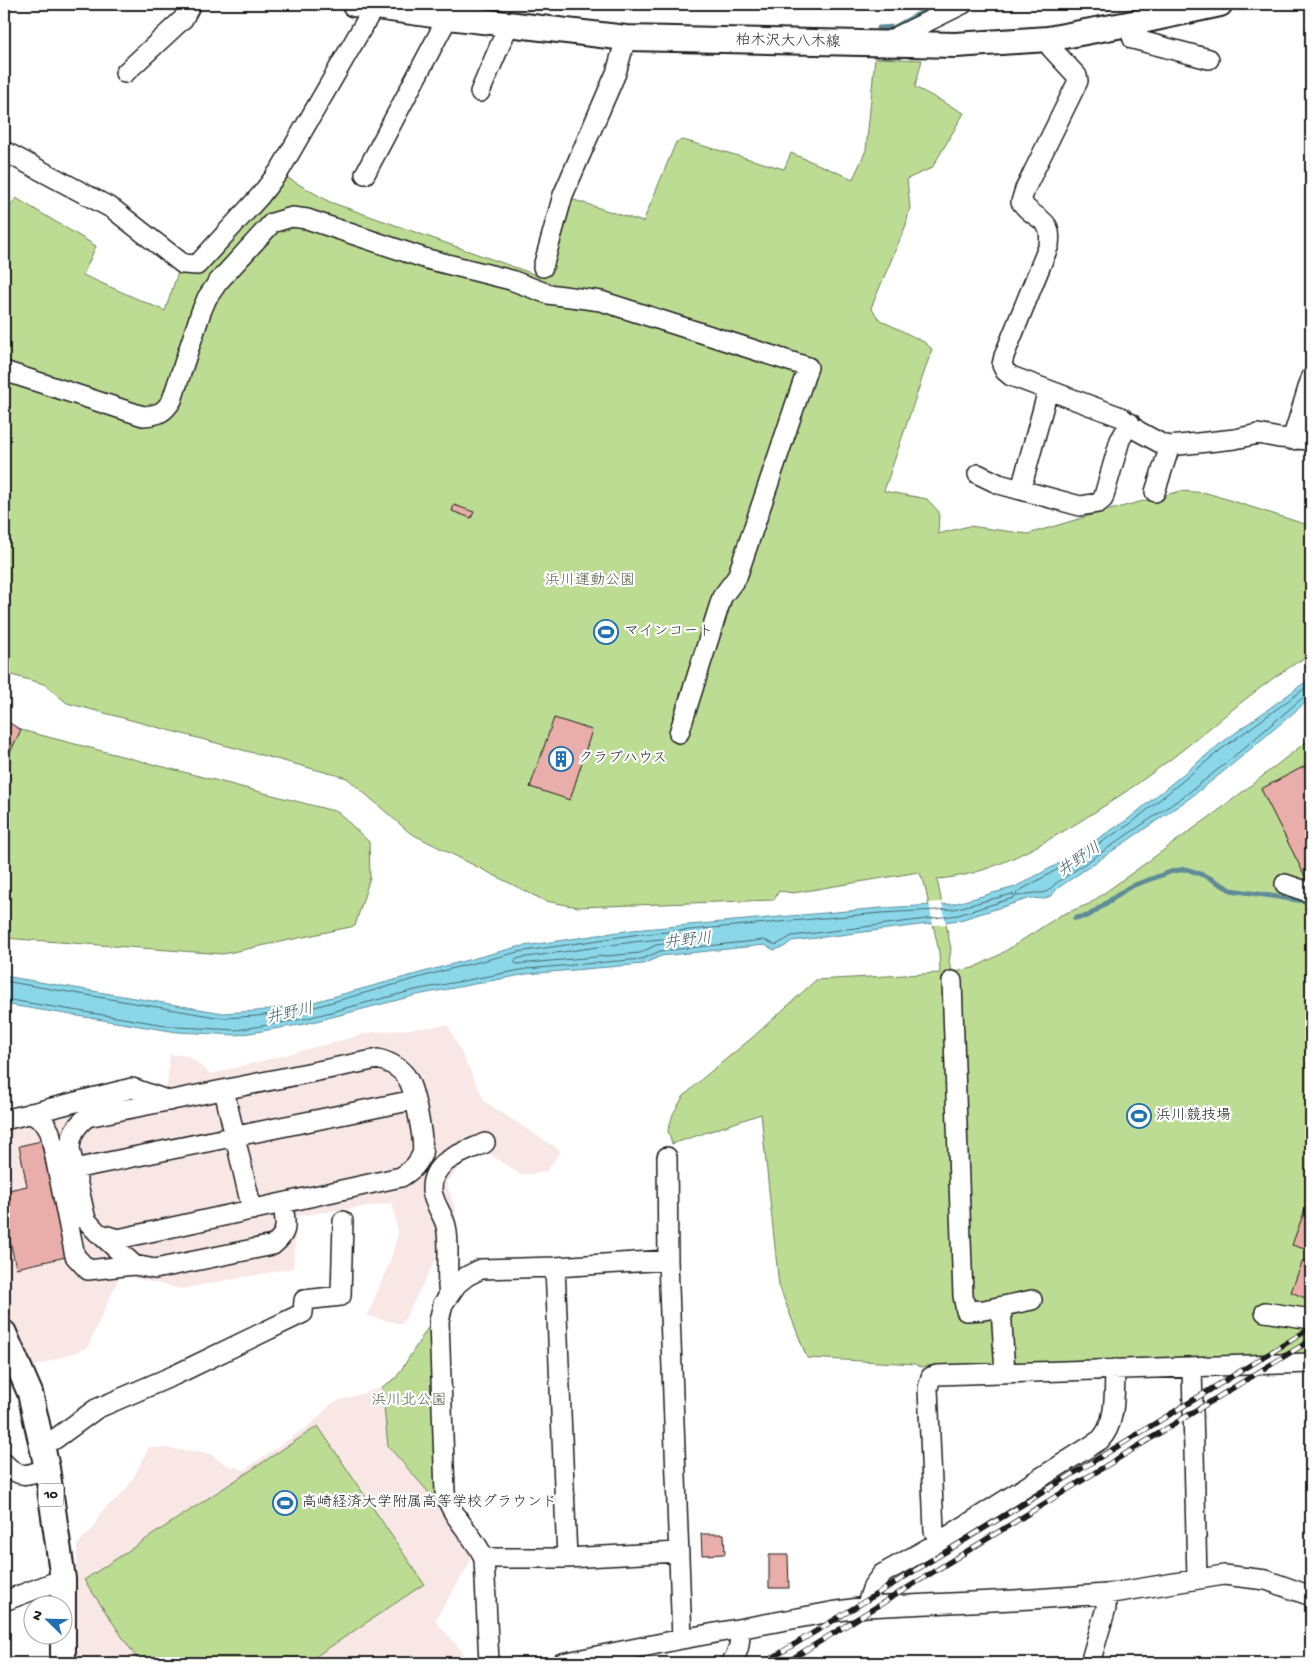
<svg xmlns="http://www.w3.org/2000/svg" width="1315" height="1667" font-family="'Gochi Hand','Klee One',sans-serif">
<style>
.built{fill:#f8e7e5}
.green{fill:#bcdc94;stroke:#6c7c58}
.water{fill:#8ad7e9;stroke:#5e8c97}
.pier{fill:#fff}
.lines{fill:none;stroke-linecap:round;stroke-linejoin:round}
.shore{stroke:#48676e;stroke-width:1}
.stream{stroke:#5e8c97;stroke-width:5}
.building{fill:#e9aea9;stroke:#1c1c1c}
.minor-casing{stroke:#1c1c1c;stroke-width:22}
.major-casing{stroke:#1c1c1c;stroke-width:28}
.minor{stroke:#fff;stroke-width:19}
.major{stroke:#fff;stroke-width:24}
.rail-casing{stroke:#1c1c1c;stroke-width:5.5}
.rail{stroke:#fff;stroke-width:4;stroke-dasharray:11;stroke-linecap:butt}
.labels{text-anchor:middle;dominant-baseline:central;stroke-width:4.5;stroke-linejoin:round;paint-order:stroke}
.shield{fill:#fff;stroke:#606060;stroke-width:1}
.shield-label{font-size:14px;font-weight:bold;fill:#1c1c1c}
.street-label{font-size:15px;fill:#1c1c1c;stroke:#fff}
.park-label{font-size:15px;fill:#545f46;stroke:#fff}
.poi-label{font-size:15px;fill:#1c1c1c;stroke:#fff;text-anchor:start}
.water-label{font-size:16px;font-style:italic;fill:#425d64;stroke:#fff}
</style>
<rect width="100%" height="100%" fill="#fff"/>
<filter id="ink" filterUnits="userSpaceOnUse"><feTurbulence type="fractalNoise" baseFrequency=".02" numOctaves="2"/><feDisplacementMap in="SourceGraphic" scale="10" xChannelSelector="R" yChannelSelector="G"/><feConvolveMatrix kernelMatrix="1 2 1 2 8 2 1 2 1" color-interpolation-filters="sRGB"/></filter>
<g filter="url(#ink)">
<path class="built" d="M 448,1025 L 485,1102 L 561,1151 L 546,1172 L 521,1175 L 487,1152 L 463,1163 L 446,1182 L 456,1211 L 457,1263 L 436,1259 L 402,1324 L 367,1316 L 391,1259 L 398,1232 L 392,1203 L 297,1216 L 293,1268 L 181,1289 L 120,1275 L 87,1348 L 30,1368 L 4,1307 L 4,1110 L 125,1081 L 162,1088 L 167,1085 L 170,1054 L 188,1056 L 211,1074 L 369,1033 Z
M 382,1387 L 388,1446 L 437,1502 L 471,1551 L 469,1565 L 435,1620 L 472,1663 L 358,1661 L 346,1663 L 76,1663 L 77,1545 L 94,1527 L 99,1514 L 124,1492 L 134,1477 L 149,1447 L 194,1451 L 210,1454 L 227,1465 L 244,1470 L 314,1422 L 332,1403 Z"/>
<path class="green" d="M 875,58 L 922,60 L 915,87 L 964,113 L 932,168 L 907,179 L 910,208 L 906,225 L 871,308 L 880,320 L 924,342 L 932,349 L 884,491 L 927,499 L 939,512 L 938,534 L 969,526 L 1028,534 L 1102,512 L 1181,491 L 1207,493 L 1311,526 L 1311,654 C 1259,684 1219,722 1171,759 C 1134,787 1097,812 1057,835 C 1018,857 981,876 937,879 L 951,949 L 949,962 L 951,969 L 955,972 L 973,968 L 999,955 L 1061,915 L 1089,904 L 1222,808 L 1311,738 L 1311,1356 L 935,1365 L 921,1367 L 915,1364 L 807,1358 L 779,1286 L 761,1114 L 672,1144 L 668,1131 L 673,1114 L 683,1097 L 703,1078 L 753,1037 L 816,980 L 940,973 L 939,952 L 924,882 L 919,872 L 793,893 L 779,891 L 774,900 L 578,907 L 545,901 L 410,833 L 347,778 L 67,703 L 44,684 L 4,673 L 4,214 L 16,198 L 96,246 L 83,275 L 165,311 L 179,269 L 189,274 L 203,271 L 286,177 L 330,202 L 545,278 L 571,199 L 643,222 L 676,142 L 683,140 L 784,169 L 791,153 L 853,179 L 866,150 Z
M 21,730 L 338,812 L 369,842 L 370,877 L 355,926 L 223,954 L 4,938 L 4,764 Z
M 434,1318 L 437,1502 L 388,1446 L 382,1387 L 396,1378 Z
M 318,1426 L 424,1584 L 306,1663 L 140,1663 L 84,1580 Z"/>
<path class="water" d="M 1311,678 L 1311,698 L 1228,768 L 1190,798 L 1058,888 L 1052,895 L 1045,899 L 1031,898 L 960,920 L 792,941 L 784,947 L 774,950 L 765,945 L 661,956 L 643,964 L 527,974 L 417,995 L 305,1024 L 237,1035 L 177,1032 L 4,1004 L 4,976 L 223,1013 L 256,1011 L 303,1005 L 449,965 L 517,947 L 632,930 L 881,908 L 953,904 L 1015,887 L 1058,864 L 1127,820 L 1220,744 Z"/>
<path class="pier" d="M 942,902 L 946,924 L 933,925 L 929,903 Z"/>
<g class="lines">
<path class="shore" d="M 1311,684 L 1223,748 L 1130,824 L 1060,868 L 1017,892 L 1016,896 C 1021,896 1023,895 1028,894 C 1043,891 1044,897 1055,884 L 1187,794 L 1225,764 L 1306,695 L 1311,694
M 663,939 L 665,941 L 664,944 L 656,945 L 640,953 L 517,964 L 514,962 L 515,960 L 520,958 L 633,942 Z
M 4,981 L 222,1018 L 256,1016 L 304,1010 L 450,969 L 518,952 L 633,935 L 881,913 L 954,909 L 1012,894 L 1015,896 L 1013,898 L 958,915 L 792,936 L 776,945 L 764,940 L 660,951 L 642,959 L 526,969 L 415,990 L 304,1019 L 237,1030 L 178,1027 L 4,999"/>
<path class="stream" d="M 879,28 L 895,27 L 937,4
M 1075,918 L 1088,916 L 1129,887 L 1173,871 L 1187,869 L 1208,877 L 1231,890 L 1311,902"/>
</g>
<path class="building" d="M 454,505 L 474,512 L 471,518 L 452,511 Z
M 554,718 L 592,730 L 570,800 L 530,787 Z
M 8,722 L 21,730 L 4,764 L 4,723 Z
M 1305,766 L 1311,779 L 1310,886 L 1261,789 Z
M 41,1141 L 66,1257 L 16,1268 L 4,1213 L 4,1191 L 27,1186 L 19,1146 Z
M 1311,1184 L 1311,1251 L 1292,1245 L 1307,1204 Z
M 1303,1260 L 1311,1263 L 1311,1281 L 1305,1298 L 1291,1292 Z
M 701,1534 L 724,1534 L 725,1554 L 702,1555 Z
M 769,1555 L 788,1555 L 789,1588 L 769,1588 Z"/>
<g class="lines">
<defs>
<path id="minor" d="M 1128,24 L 1133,39 L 1209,59
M 1048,39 L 1051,48 L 1077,76 L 1078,81 L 1025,189 L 1021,202 C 1035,222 1053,216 1049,245 L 1004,356 L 1002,365 L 1005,371 L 1011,376 L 1121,417 L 1138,431 L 1162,444 L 1170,446 L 1235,439 L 1258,434 L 1279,438 L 1311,440
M 886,42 L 963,4
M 125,73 L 183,19 L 191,4
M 480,92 L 509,24
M 4,151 L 113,209 L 183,264 L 197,265 L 260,196 L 280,170 L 374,7
M 365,174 L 448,17
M 543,267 L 563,195 L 616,73 L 626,38
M 4,371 L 143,416 C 158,415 164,413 172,400 L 201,312 L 207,298 L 218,282 L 272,223 L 292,217 L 307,219 L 427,259 L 511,280 L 548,294 L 601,301 L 808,367 L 737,577 L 722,597 L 679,733
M 1292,440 L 1311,378
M 978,474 L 999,484 L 1080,506 L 1098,503 L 1103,499 L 1120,440 L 1130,423
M 1021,489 L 1048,390
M 1155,492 L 1170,446
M 1285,884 L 1311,893
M 952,981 L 963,1296 L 966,1311 L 984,1310 L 1032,1300
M 378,1059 C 389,1062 401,1068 407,1078 C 414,1087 425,1143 422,1154 C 418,1165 411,1171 401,1177 L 118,1239 L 98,1233 L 86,1220 L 70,1149 C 71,1134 75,1127 87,1117 Z
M 224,1090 L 252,1210
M 30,1113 L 44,1122 L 50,1132 L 75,1256 L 88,1270 L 134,1265
M 4,1120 L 132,1088 L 169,1101
M 667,1157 L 668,1260 L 682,1639
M 74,1169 L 414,1100
M 101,1235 L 134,1265 L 155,1269 L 273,1245 C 290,1231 285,1224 283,1204
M 555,1267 L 567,1558
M 449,1295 C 445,1272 451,1249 446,1226 C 443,1214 433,1203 432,1190 C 431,1160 463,1153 485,1143
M 1001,1307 L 1005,1373
M 1265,1312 L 1311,1319
M 1192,1367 L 1197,1579
M 41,1444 L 55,1439 L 96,1409 L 175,1375 L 303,1313 L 304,1300 L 341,1296 L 343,1221
M 4,1463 C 19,1479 28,1476 47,1468
M 939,1542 L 934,1531 L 928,1388 L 931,1377 L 937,1375 L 1311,1363
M 484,1558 L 567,1558 L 678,1552
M 4,1601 L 63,1579
M 866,1607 L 873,1586 L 882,1574 L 939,1542 L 1100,1440 C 1117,1423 1114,1392 1115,1369
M 489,1663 L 484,1558 C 474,1535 452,1518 445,1493 L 439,1321 L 443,1304 L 457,1284 L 467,1276 L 481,1269 L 555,1267 L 668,1260
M 562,1663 L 682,1639 L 831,1612 L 866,1607 L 1033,1599 L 1106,1594 L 1224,1575 L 1266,1580 L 1311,1596
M 731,1663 C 739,1652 740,1643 740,1630
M 1090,1663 L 1106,1608 L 1106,1594"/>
<path id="major" d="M 354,4 L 448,17 L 626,38 L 956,45 L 1048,39 L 1128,24 L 1220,4
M 4,1333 L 30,1393 L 47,1468 L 63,1579 L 63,1663"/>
</defs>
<use href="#minor" class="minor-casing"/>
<use href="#major" class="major-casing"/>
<use href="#minor" class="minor"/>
<use href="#major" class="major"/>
<defs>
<path id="rail" d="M 764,1663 L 1311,1328
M 785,1663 L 1311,1340"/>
</defs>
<use href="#rail" class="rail-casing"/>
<use href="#rail" class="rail"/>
</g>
</g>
<defs>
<symbol id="stadium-ring" viewBox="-11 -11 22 22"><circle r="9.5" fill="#fff" stroke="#1f6fb2" stroke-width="1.5"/><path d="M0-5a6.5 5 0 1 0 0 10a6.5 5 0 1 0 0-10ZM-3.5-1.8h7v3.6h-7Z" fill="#1f6fb2"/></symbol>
<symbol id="building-ring" viewBox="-11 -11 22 22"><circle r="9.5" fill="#fff" stroke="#1f6fb2" stroke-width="1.5"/><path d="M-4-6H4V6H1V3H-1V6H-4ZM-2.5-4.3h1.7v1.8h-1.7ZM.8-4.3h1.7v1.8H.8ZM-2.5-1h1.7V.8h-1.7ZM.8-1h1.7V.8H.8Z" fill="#1f6fb2"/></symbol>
</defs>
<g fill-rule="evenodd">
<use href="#stadium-ring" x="592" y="618" width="28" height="28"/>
<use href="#building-ring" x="547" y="745" width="28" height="28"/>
<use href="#stadium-ring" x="1125" y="1102" width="28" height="28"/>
<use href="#stadium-ring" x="271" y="1489" width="28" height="28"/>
</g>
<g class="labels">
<rect class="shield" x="38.5" y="1483.5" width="25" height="23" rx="4"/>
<g class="shield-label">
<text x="51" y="1495">10</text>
</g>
<g class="street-label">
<text transform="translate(788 42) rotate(1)">柏木沢大八木線</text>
</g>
<g class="park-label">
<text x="590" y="581">浜川運動公園</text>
<text x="409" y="1401">浜川北公園</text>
</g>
<g class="poi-label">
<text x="624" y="632">マインコート</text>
<text x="578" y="759">クラブハウス</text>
<text x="1156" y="1116">浜川競技場</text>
<text x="302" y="1503">高崎経済大学附属高等学校グラウンド</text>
</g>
<g class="water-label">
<text transform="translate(1080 861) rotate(-34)">井野川</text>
<text transform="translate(688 942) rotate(-6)">井野川</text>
<text transform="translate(290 1015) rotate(-13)">井野川</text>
</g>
</g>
<rect width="1315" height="1667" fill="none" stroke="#fff" stroke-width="20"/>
<rect x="10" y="10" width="1295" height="1647" fill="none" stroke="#1c1c1c" stroke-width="2" filter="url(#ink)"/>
<g transform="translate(48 1620) rotate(293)"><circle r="24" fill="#ffffff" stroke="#a4a4a4"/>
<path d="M0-4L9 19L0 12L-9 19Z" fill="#1f6fb2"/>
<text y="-8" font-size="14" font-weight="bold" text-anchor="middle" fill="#1c1c1c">N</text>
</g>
</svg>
